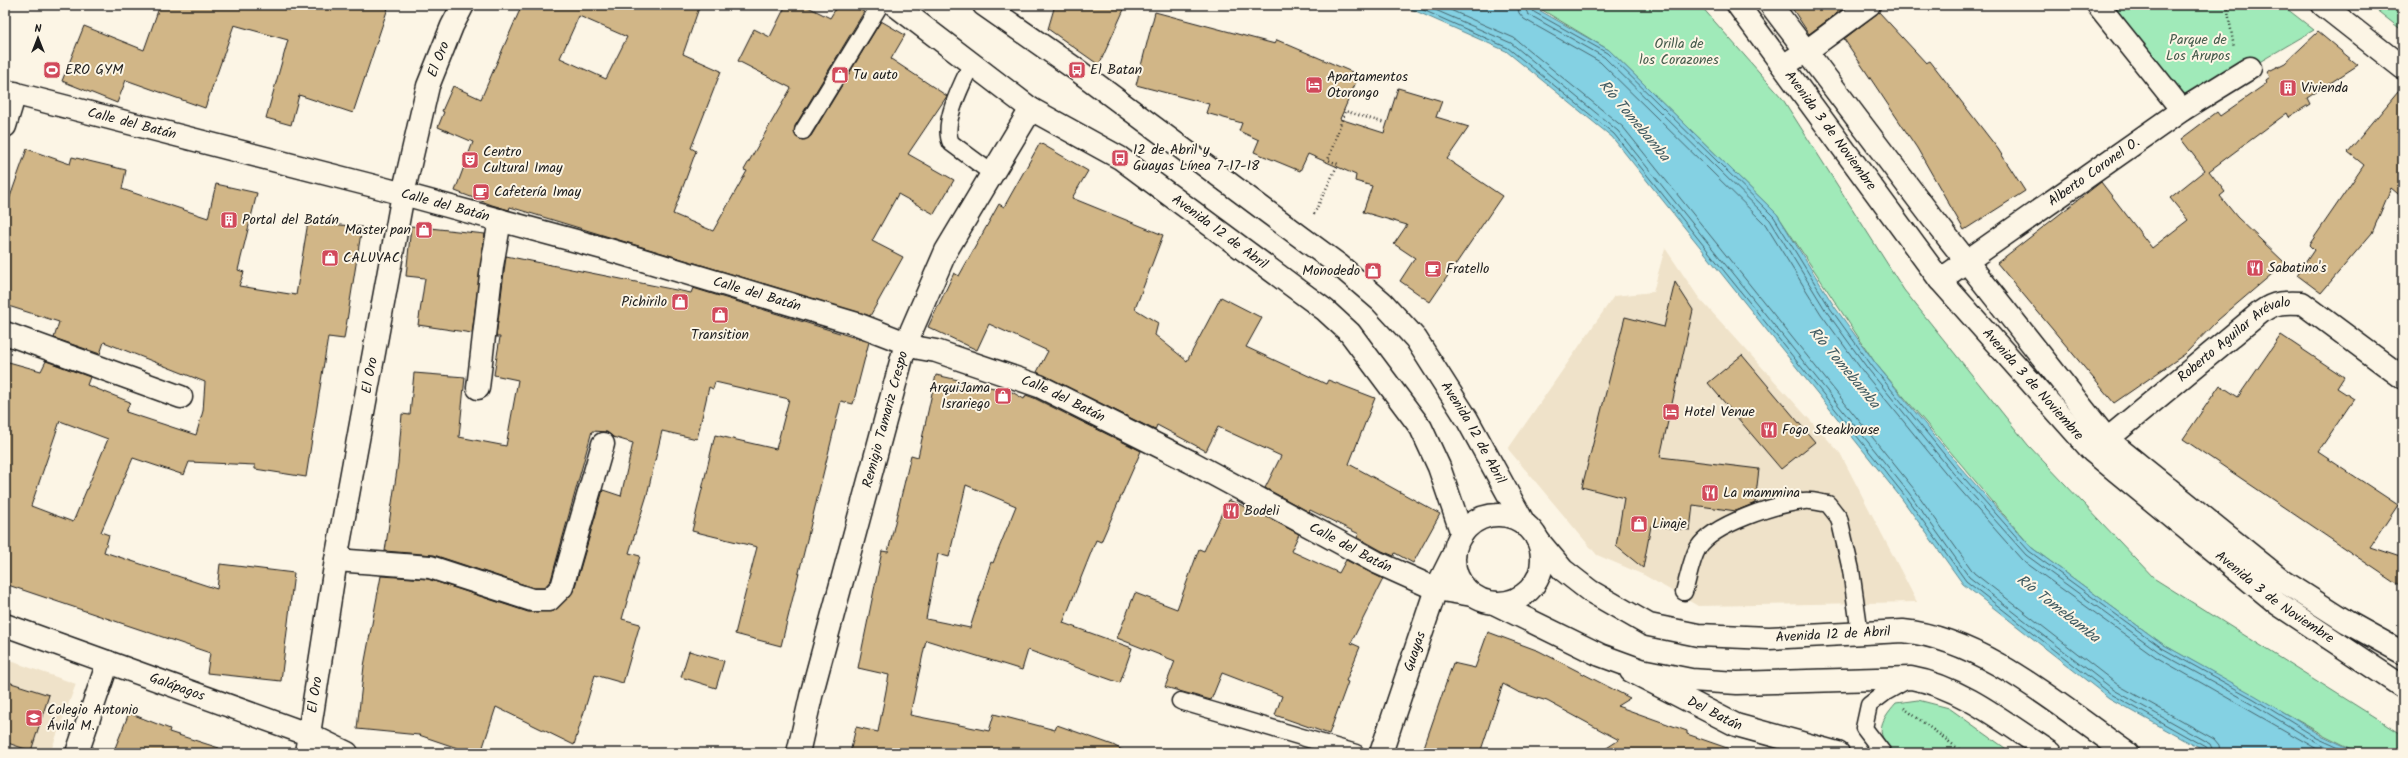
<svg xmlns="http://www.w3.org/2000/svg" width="2408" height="758" font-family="Kalam,sans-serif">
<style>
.built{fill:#efe2c9}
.green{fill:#a0eab9;stroke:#5e836a}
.water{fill:#84d1e3;stroke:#5a8993}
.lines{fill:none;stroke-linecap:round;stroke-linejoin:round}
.shore{stroke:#46646c;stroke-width:1}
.building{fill:#d1b687;stroke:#1c1c1c;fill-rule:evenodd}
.lane-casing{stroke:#1c1c1c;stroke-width:19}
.street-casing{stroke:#1c1c1c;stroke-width:25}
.secondary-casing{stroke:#1c1c1c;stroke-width:25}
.path{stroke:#1c1c1c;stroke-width:2.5;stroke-dasharray:1 3;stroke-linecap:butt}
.lane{stroke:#fcf5e5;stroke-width:16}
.street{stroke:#fcf5e5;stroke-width:22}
.secondary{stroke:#fcf5e5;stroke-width:22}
.labels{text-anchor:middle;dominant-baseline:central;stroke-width:4;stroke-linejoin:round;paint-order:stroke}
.park-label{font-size:14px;fill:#445a4b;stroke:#fcf5e5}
.street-label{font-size:14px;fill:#1c1c1c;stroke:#fcf5e5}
.poi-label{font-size:14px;fill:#1c1c1c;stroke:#fcf5e5;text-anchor:start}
.water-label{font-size:15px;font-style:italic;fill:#405b62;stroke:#fcf5e5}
</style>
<rect width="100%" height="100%" fill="#fcf5e5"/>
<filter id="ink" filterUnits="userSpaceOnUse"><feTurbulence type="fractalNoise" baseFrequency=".025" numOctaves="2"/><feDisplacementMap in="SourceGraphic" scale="8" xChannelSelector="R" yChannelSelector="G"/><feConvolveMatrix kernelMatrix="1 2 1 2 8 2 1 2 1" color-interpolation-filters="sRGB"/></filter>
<g filter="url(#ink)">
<path class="built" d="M 1665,248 L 1699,298 L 1840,453 L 1917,602 L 1698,606 L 1644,575 L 1597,555 L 1508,449 L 1614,296 L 1653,292 Z
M 5,659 L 76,684 L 50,753 L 5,753 Z"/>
<path class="green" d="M 1534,5 L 1700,5 L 1782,98 L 1904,290 L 2028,445 L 2155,579 L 2403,735 L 2403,753 L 2360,753 L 2320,733 L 2164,645 L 2032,548 L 1876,364 L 1777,214 L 1609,50 Z
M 2111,5 L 2282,5 L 2314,30 L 2186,105 Z
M 2370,5 L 2403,5 L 2403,31 Z
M 1918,700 L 1949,708 L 2012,753 L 1895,753 C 1874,735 1879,722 1896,703 Z"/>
<path class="water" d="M 1402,5 L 1530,5 L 1609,50 L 1777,214 L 1834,306 L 1876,364 L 1960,467 L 2032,548 L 2164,645 L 2256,696 L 2319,734 L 2359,753 L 2208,753 L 2109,698 L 1963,584 L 1902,499 L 1612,137 L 1506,51 Z"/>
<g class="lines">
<path class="shore" d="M 1412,5 L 1508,48 L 1614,134 L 1905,496 L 1966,581 L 2111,694 L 2207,748 L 2209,753
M 1424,5 L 1511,43 L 1618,131 L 1909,493 L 1969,577 L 2114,690 L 2210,744 L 2214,753
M 1439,5 L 1514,38 L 1623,127 L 1914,489 L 1974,573 L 2118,685 L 2214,739 L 2219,745 L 2220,753
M 1517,5 L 1519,13 L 1524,19 L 1600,62 L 1765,224 L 1821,314 L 1864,373 L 1949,477 L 2022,560 L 2156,657 L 2324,753
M 1523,5 L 1528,14 L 1604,57 L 1770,220 L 1826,311 L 1868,369 L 1953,473 L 2026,555 L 2159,652 L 2251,703 L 2315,742 L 2338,753
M 1528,5 L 1534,12 L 1607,53 L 1774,217 L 1830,308 L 1872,366 L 1957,470 L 2029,551 L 2162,648 L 2254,699 L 2317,738 L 2350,753"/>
</g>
<path class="building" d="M 160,5 L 389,5 L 353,113 L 299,95 L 291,125 L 266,118 L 288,40 L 234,25 L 205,108 L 126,80 L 117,103 L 62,81 L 84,26 L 144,50 Z
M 522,5 L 700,5 L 683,54 L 721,71 L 691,148 L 696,151 L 673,214 L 713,231 L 747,171 L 744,170 L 791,88 L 738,61 L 754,29 L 770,37 L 786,5 L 804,5 L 830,18 L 838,5 L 851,5 L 864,12 L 795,126 L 795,135 L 802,140 L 811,136 L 881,21 L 905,35 L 891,59 L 947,96 L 908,154 L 954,180 L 934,214 L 898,194 L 872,241 L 903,257 L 870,316 L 510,207 L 509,210 L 492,205 L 455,191 L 473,142 L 438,127 L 444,112 L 442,111 L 453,86 L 481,99 ZM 579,16 L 627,37 L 606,79 L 560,58 Z
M 1055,5 L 1126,5 L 1099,65 L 1048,29 Z
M 1790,5 L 1848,5 L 1809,34 Z
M 1155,12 L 1275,44 L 1277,40 L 1359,75 L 1340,119 L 1384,133 L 1398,88 L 1442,101 L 1436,117 L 1469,127 L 1447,159 L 1502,196 L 1430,302 L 1400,281 L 1415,258 L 1394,244 L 1407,225 L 1363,212 L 1372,186 L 1355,181 L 1356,175 L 1308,154 L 1300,171 L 1254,152 L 1259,140 L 1239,131 L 1242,123 L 1206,113 L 1209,104 L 1136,85 Z
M 1879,12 L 1926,63 L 1930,61 L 1998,149 L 2025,191 L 1964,230 L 1917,148 L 1844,39 Z
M 2318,32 L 2358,65 L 2307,98 L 2310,104 L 2289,117 L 2287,113 L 2209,171 L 2225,192 L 2220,196 L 2237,217 L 2285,263 L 2218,320 L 2185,354 L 2114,403 L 1997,263 L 2101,182 L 2152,248 L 2188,220 L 2170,198 L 2205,170 L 2181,139 L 2217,112 L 2220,116 L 2267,83 L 2266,80 L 2270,77 L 2267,72 L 2285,63 Z
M 2403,86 L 2403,198 L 2391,188 L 2372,233 L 2321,293 L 2297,275 L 2314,250 L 2309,245 L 2364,165 L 2348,152 Z
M 1040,143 L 1088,171 L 1072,198 L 1163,235 L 1135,309 L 1158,323 L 1155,335 L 1187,361 L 1221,297 L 1262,318 L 1246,347 L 1326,384 L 1328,380 L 1375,398 L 1349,464 L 1440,514 L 1413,563 L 1395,553 L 1394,556 L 1382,551 L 1357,537 L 1359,534 L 1310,510 L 1309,512 L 1265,488 L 1281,456 L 1218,427 L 1206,451 L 1157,425 L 1155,430 L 1037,372 L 1048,351 L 989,324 L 977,350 L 928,327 L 954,273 L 959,276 L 999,204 L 1004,207 Z
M 27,149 L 70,164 L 72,157 L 126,170 L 122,189 L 208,218 L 216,184 L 257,193 L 238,270 L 244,272 L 239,286 L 296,295 L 308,222 L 362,227 L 344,339 L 328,337 L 306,477 L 255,469 L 255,465 L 189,462 L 184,475 L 133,458 L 101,532 L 109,535 L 104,552 L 217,589 L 220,564 L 294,573 L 281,681 L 207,673 L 210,653 L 5,584 L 5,361 L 41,371 L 46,361 L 90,377 L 87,385 L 130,402 L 126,412 L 196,435 L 203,411 L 205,382 L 104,342 L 100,354 L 54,338 L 59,322 L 5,305 L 5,211 ZM 60,421 L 108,439 L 73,522 L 31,506 Z
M 411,226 L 485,234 L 472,333 L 418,325 L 425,278 L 406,276 Z
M 506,256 L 691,293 L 693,288 L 869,342 L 853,404 L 841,401 L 781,646 L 735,634 L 757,547 L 692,531 L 715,435 L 776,449 L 789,399 L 715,382 L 713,389 L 709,387 L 697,439 L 662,431 L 647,495 L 629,553 L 640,556 L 622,619 L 640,624 L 623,683 L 595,675 L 574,745 L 496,707 L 481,753 L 472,753 L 419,735 L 357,729 L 364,666 L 381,576 L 428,579 L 528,612 L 554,611 L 574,590 L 603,490 L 621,496 L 633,443 L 613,437 L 607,432 L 592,431 L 551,580 L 544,588 L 534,588 L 434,555 L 385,551 L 398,463 L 402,414 L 410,415 L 414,373 L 465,377 L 459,437 L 506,446 L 518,380 L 494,375 L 500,337 L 496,337 Z
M 1675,282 L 1693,310 L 1660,457 L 1759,469 L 1755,503 L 1736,511 L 1693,505 L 1690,530 L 1651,526 L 1643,568 L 1616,546 L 1624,498 L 1582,487 L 1625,317 L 1664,327 Z
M 2281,335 L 2344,377 L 2337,388 L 2354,399 L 2318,452 L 2398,505 L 2370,547 L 2403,558 L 2403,588 L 2183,439 L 2220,385 L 2238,397 Z
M 1742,355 L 1815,442 L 1781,469 L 1708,383 Z
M 936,375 L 1012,392 L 1024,399 L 1026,395 L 1034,398 L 1141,451 L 1101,542 L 1096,540 L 1063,623 L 1132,648 L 1120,683 L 1028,650 L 1022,670 L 926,640 L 910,715 L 989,731 L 994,714 L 1055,730 L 1057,725 L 1113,745 L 1124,751 L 1124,753 L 850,753 L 856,727 L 878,732 L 889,675 L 858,668 L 882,551 L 888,552 L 911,455 L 918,457 ZM 966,485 L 1016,506 L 993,563 L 991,562 L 970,628 L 926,619 L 938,554 L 949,557 Z
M 1228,500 L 1254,510 L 1299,534 L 1291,551 L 1339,573 L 1346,560 L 1383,579 L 1351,643 L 1360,647 L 1346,681 L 1348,682 L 1329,734 L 1275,715 L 1282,696 L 1222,673 L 1211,700 L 1165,687 L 1175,661 L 1117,638 L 1135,593 L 1177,609 L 1199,549 L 1204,551 Z
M 1488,632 L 1539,651 L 1630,698 L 1617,706 L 1687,731 L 1687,734 L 1730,749 L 1729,753 L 1599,753 L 1619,740 L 1547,701 L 1518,692 L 1503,684 L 1480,753 L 1422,753 L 1453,663 L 1475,668 Z
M 689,651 L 724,661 L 716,688 L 681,677 Z
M 5,681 L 49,695 L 31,751 L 5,742 Z
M 129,713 L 170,729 L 169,732 L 219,748 L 219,753 L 113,753 Z"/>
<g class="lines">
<defs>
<path id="lane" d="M 972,63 C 963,82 941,123 951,143 L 993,174
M 803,131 L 880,5
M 1684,592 C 1688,579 1691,560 1698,548 C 1713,524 1776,504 1804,501 C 1812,500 1821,503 1828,504 L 1839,518 L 1851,570 L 1860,634
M 1180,701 L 1356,753
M 1883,753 L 1864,728 L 1869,705 L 1886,692 L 1909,679"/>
<g id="street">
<path d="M 2098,5 L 2182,110"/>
<path d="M 2323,5 L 2403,68"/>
<path d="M 1783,66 L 1808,50 L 1869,5"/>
<path id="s1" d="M 5,91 L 374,186 L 606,249 L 857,324 L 919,348 L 936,351 L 1039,386 L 1191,462 L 1376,562 L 1436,589 L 1472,595"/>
<path d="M 5,126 L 15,93"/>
<path id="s2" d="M 1940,280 L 2182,110 L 2250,68"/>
<path d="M 5,333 L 181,397"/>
<path d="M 478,388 L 492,266 L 500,220"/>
<path id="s3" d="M 2093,451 L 2261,312 C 2274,302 2286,302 2302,303 L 2403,378"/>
<path d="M 336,560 L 430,567 L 532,600 L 549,600 L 562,587 L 603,444"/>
<path id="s4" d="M 5,625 L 310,735 L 347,753"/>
<path id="s5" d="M 1631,671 L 1736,725 L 1838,753"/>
<path d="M 77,753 L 108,662"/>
<path id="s6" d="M 306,753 L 336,560 L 403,194 L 428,86 L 452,26 L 463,5"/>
<path id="s7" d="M 798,753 L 812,692 L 906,343 L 946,251 L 1031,109"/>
<path id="s8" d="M 1381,753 L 1436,589 L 1454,553"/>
</g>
<g id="secondary">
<path id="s9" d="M 895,5 L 1031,109 L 1120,158 L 1325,310 L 1350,333 L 1421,428 L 1439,467 L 1462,534"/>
<path id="s10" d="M 984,5 L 1077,70 L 1301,237 L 1339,265 L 1382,302 L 1416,339 L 1467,419 L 1525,525"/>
<path id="s11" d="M 1738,5 L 1940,280 L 2092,451 L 2278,604 L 2403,687"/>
<path d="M 1771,5 L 1930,215 L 2107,439 L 2283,581 L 2347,622 L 2403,653"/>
<circle cx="1498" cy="559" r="44"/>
<path id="s12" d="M 1537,539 L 1563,570 L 1590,591 L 1649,625 L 1698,635 L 1769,638 L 1903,631 C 1984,639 2062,708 2127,753"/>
<path d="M 1494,603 L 1600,655 L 1641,670 L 1691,680 L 1737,683 L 1911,678 C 1962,687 2008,725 2051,753"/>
</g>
</defs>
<use href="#lane" class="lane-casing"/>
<use href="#street" class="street-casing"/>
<use href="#secondary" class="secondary-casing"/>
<path class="path" d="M 2227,5 L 2234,48
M 1314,214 L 1338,164 L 1328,160 L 1345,111 L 1385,123
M 1904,708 L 1964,753"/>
<use href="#lane" class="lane"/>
<use href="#street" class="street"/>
<use href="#secondary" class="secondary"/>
</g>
</g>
<defs>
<symbol id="stadium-square" viewBox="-11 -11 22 22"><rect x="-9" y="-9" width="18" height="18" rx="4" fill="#d1495b" stroke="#fcf5e5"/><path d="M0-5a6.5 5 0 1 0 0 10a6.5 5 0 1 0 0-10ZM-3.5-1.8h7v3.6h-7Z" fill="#fff"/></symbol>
<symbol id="bus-square" viewBox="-11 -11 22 22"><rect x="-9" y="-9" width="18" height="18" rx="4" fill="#d1495b" stroke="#fcf5e5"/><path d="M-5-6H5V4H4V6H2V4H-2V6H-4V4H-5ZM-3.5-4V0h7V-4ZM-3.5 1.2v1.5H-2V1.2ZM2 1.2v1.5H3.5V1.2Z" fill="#fff"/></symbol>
<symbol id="shop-square" viewBox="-11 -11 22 22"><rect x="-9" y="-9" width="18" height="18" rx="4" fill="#d1495b" stroke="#fcf5e5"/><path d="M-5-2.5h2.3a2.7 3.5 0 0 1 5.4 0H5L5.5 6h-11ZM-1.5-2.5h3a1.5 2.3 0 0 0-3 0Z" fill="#fff"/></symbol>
<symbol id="hotel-square" viewBox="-11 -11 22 22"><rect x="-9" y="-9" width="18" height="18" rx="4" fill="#d1495b" stroke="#fcf5e5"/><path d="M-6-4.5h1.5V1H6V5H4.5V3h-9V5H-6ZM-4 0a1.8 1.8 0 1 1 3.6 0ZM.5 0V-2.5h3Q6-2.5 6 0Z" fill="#fff"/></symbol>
<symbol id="building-square" viewBox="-11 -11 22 22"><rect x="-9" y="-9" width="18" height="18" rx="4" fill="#d1495b" stroke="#fcf5e5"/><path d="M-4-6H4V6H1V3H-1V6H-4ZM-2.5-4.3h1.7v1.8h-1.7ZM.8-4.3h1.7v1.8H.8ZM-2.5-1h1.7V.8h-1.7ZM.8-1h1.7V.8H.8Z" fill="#fff"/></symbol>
<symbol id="theatre-square" viewBox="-11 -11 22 22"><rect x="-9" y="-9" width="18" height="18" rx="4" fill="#d1495b" stroke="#fcf5e5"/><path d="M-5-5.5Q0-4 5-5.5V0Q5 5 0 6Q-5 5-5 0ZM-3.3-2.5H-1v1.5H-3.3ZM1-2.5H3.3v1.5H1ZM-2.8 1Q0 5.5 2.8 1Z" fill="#fff"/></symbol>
<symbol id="cafe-square" viewBox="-11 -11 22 22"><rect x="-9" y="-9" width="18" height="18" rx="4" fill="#d1495b" stroke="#fcf5e5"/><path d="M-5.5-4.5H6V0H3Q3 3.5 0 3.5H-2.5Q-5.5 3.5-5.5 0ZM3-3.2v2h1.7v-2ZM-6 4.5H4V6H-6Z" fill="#fff"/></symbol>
<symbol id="restaurant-square" viewBox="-11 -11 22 22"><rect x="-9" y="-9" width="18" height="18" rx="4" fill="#d1495b" stroke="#fcf5e5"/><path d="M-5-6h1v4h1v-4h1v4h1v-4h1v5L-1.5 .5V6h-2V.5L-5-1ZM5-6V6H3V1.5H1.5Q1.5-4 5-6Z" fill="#fff"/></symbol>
<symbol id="school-square" viewBox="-11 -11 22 22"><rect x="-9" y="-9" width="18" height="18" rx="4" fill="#d1495b" stroke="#fcf5e5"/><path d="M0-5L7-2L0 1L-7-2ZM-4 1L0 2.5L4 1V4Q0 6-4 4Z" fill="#fff"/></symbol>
</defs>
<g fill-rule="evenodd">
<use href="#stadium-square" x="42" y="60" width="20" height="20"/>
<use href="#bus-square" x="1067" y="60" width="20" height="20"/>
<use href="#shop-square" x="830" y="65" width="20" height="20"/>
<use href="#hotel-square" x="1304" y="75" width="20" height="20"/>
<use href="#building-square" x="2278" y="78" width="20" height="20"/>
<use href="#bus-square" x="1110" y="148" width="20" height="20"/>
<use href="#theatre-square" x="460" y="150" width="20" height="20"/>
<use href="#cafe-square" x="471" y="182" width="20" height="20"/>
<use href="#building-square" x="219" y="210" width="20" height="20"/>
<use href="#shop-square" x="414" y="220" width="20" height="20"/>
<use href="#shop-square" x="320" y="248" width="20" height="20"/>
<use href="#restaurant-square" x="2245" y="258" width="20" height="20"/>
<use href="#cafe-square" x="1423" y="259" width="20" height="20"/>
<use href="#shop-square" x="1363" y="261" width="20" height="20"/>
<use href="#shop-square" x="670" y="292" width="20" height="20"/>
<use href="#shop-square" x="710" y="305" width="20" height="20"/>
<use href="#shop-square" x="993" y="386" width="20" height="20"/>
<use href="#hotel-square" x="1661" y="402" width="20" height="20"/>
<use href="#restaurant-square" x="1759" y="420" width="20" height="20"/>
<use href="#restaurant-square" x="1700" y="483" width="20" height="20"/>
<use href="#restaurant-square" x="1221" y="501" width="20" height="20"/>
<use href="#shop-square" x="1629" y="514" width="20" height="20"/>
<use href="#school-square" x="24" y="708" width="20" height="20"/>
</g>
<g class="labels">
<g class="park-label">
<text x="2198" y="40">Parque de<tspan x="2198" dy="16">Los Arupos</tspan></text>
<text x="1679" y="44">Orilla de<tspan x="1679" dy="16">los Corazones</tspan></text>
</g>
<g class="street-label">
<text stroke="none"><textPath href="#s6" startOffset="707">El Oro</textPath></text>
<text stroke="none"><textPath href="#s1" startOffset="131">Calle del Batán</textPath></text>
<text stroke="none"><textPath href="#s11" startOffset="156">Avenida 3 de Noviembre</textPath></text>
<text stroke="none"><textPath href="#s2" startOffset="188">Alberto Coronel O.</textPath></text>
<text stroke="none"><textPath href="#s1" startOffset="455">Calle del Batán</textPath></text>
<text stroke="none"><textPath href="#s9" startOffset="397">Avenida 12 de Abril</textPath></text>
<text stroke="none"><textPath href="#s1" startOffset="779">Calle del Batán</textPath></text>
<text stroke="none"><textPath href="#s3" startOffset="181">Roberto Aguilar Arévalo</textPath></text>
<text stroke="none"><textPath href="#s6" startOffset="383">El Oro</textPath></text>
<text stroke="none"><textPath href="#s11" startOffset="481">Avenida 3 de Noviembre</textPath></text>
<text stroke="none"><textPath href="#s1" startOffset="1103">Calle del Batán</textPath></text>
<text stroke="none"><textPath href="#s7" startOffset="345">Remigio Tamariz Crespo</textPath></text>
<text stroke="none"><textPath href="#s10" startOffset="657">Avenida 12 de Abril</textPath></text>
<text stroke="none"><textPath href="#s1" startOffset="1427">Calle del Batán</textPath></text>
<text stroke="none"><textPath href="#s11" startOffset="804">Avenida 3 de Noviembre</textPath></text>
<text stroke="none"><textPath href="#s12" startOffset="328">Avenida 12 de Abril</textPath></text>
<text stroke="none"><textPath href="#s8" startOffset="107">Guayas</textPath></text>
<text stroke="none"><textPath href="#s4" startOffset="183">Galápagos</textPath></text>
<text stroke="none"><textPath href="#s6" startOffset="59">El Oro</textPath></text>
<text stroke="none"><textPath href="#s5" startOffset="94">Del Batán</textPath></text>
</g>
<g class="poi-label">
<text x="65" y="70">ERO GYM</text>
<text x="1090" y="70">El Batan</text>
<text x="853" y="75">Tu auto</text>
<text x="1327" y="77">Apartamentos<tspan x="1327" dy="16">Otorongo</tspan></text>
<text x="2301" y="88">Vivienda</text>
<text x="1133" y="150">12 de Abril y<tspan x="1133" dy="16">Guayas Línea 7-17-18</tspan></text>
<text x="483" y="152">Centro<tspan x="483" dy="16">Cultural Imay</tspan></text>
<text x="494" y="192">Cafetería Imay</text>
<text x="242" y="220">Portal del Batán</text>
<text x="411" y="230" text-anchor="end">Master pan</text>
<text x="343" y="258">CALUVAC</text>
<text x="2268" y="268">Sabatino's</text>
<text x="1446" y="269">Fratello</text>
<text x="1360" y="271" text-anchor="end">Monodedo</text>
<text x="667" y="302" text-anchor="end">Pichirilo</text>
<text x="720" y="335" text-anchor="middle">Transition</text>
<text x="990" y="388" text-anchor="end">ArquiJama<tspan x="990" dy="16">Israriego</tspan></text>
<text x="1684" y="412">Hotel Venue</text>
<text x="1782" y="430">Fogo Steakhouse</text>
<text x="1723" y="493">La mammina</text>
<text x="1244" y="511">Bodeli</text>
<text x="1652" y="524">Linaje</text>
<text x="47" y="710">Colegio Antonio<tspan x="47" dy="16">Ávila M.</tspan></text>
</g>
<g class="water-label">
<text transform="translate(1634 121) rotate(50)">Río Tomebamba</text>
<text transform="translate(1844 368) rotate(50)">Río Tomebamba</text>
<text transform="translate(2058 609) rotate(38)">Río Tomebamba</text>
</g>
</g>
<rect width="2408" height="758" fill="none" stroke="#fcf5e5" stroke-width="20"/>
<rect x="10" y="10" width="2388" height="738" fill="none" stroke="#1c1c1c" stroke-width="1.5" filter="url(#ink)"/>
<g transform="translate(38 38)" stroke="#fcf5e5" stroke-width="3" paint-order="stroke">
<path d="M0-3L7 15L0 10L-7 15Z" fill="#1c1c1c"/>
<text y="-6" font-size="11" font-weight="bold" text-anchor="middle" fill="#1c1c1c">N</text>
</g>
</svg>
